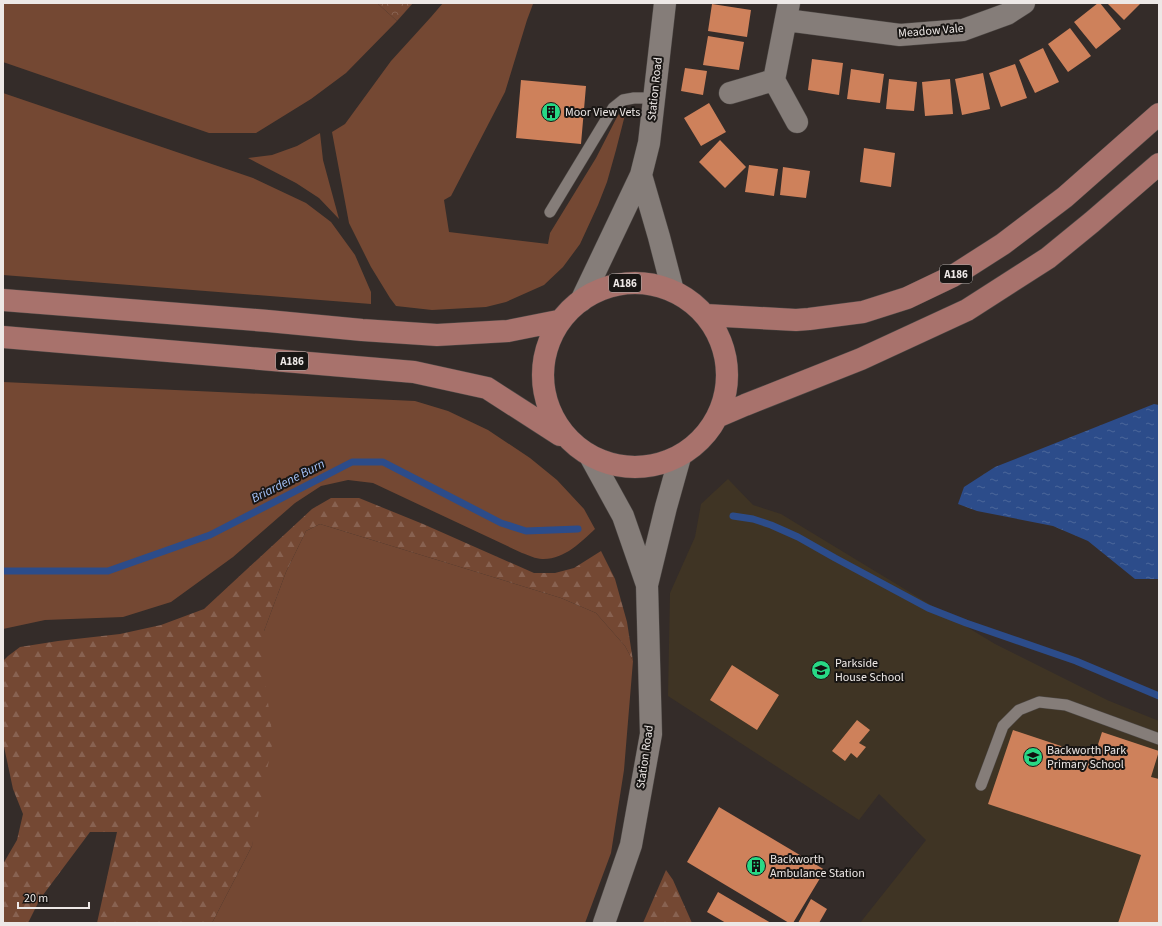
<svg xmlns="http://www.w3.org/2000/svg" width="1162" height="926" font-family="'Source Sans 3',sans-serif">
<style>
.education{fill:#3f3424}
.green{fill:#744833}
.forest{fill:url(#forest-firs)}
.park{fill:url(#park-crowns)}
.water{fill:url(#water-ripples)}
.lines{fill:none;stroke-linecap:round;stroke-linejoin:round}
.stream{stroke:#2c4c8a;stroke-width:7}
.building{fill:#ce815b}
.service-casing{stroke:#4d4845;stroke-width:12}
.minor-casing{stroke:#4d4845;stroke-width:23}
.secondary-casing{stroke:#4d4845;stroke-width:23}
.primary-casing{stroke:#4d4845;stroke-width:23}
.service{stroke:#857d79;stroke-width:11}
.minor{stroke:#857d79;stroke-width:22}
.secondary{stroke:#857d79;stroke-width:22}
.primary{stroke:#a8726c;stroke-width:22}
.labels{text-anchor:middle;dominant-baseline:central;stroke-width:4;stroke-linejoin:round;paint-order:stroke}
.shield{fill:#191614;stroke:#ada9a7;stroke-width:1}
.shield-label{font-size:11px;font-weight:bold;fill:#ede8e6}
.street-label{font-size:12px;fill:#ede8e6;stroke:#191614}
.poi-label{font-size:12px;fill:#ede8e6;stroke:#191614;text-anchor:start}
.water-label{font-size:13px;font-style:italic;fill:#a6c4fb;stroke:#191614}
</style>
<defs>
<pattern id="forest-firs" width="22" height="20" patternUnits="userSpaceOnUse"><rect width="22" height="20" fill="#744833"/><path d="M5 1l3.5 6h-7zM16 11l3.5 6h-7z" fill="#886251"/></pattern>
<pattern id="park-crowns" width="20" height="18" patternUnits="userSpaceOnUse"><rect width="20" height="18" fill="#744833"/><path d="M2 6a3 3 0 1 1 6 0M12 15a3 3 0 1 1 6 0" fill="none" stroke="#886251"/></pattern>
<pattern id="water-ripples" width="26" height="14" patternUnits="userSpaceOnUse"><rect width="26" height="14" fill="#2c4c8a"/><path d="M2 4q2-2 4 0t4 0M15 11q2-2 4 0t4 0" fill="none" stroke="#4b669a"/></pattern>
</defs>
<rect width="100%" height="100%" fill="#342c29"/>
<path class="education" d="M 728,479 L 753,505 L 781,514 L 995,644 L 1107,700 L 1159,721 L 1159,923 L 860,923 L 926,840 L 879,794 L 859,820 L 668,696 L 670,593 L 695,537 L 701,504 Z"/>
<path class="green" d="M 3,3 L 377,3 L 397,21 L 346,73 L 311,99 L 256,133 L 209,133 L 3,62 Z
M 443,3 L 535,3 L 533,4 L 527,20 L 505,92 L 451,196 L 444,200 L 449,232 L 548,244 L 550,233 L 596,158 L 618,115 L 626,111 L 616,150 L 607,182 L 598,205 L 580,244 L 563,267 L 544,285 L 506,302 L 486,307 L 432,310 L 396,306 L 390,298 L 371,267 L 349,223 L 332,132 L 345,124 L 391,61 L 431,17 Z
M 3,93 L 253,178 L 306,203 L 331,222 L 355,255 L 371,292 L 371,304 L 3,275 Z
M 320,133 L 323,160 L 339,219 L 319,198 L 296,183 L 248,158 L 272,155 L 297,146 Z
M 3,382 L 415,401 L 448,411 L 488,430 L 530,458 L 557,480 L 584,509 L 595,529 C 581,542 564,560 542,559 C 536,559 528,555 522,553 L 373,483 L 348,480 L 321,486 L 295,503 L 233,557 L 171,602 L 123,617 L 45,620 L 3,629 Z
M 320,524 L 561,598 L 596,613 L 625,646 L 633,661 L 624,770 L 611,853 L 585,923 L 212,923 L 252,846 L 264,672 L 264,631 L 286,572 L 306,531 Z"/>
<path class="forest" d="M 331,498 L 359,498 L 423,524 L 534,573 L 555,573 L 574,568 L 601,551 L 615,579 L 627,622 L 633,661 L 625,646 L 596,613 L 561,598 L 320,524 L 306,531 L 286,572 L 264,631 L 264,672 L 273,740 L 252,846 L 212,923 L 97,923 L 117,832 L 90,832 L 40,899 L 28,923 L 3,923 L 3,864 L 17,840 L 23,814 L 13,789 L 3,742 L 3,661 L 8,656 L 20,647 L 58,641 L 120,634 L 161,625 L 204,609 L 312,509 Z
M 666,870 L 673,880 L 692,923 L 643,923 Z"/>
<path class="park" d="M 377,3 L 413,3 L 397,21 Z"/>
<path class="water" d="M 1154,404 L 1159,405 L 1159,579 L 1135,579 L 1088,541 L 1053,526 L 977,511 L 958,504 L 964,487 L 995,467 Z"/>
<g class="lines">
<path class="stream" d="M 733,516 L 753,519 L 771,525 L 798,537 L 835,558 L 928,608 L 966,623 L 1076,661 L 1159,696
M 3,571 L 108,571 L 210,535 L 352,462 L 383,462 L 501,523 L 526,531 L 578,529"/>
</g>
<path class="building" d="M 1098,3 L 1100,3 L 1121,29 L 1096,49 L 1074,22 Z
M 1107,3 L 1141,3 L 1124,20 Z
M 712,4 L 751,10 L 747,37 L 708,31 Z
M 1070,28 L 1091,56 L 1068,72 L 1048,44 Z
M 708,36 L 744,42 L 739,70 L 703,65 Z
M 1043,48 L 1059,82 L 1035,93 L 1019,60 Z
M 812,59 L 843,63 L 839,95 L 808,90 Z
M 1015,64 L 1027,98 L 1001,107 L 989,73 Z
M 685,68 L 707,71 L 703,95 L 681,91 Z
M 851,69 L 884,74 L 880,103 L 847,99 Z
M 983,73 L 990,109 L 962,115 L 955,79 Z
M 889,79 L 917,82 L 914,111 L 886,109 Z
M 950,79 L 953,114 L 925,116 L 922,82 Z
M 521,80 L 586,86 L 581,144 L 516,138 Z
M 709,103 L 726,132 L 701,146 L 684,118 Z
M 720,140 L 746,167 L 725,188 L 699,162 Z
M 864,148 L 895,153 L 891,187 L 860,182 Z
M 749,165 L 778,169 L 774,196 L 745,192 Z
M 783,167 L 810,171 L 806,198 L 780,195 Z
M 732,665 L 779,695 L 757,730 L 710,700 Z
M 857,720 L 870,730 L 859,743 L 866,747 L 857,758 L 851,753 L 845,761 L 832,751 Z
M 1013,730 L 1094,757 L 1102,732 L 1159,751 L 1151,777 L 1159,779 L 1159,923 L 1118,923 L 1141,855 L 988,804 Z
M 719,807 L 825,870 L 793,923 L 789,923 L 687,862 Z
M 718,892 L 771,923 L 726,923 L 707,912 Z
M 811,899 L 827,909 L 819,923 L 798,923 Z"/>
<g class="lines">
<defs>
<path id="service" d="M 550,212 L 613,108 L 623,100 L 634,98 L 655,98
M 981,785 L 1003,726 L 1019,710 L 1039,702 L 1066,705 L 1159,739"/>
<path id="minor" d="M 786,20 L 900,35 L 963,30 L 1007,14 L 1024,3
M 774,80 L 789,3
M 730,93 L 774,80 L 797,122"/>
<path id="secondary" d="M 641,175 L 659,237 L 673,291
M 581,301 L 641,175 L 649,143 L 665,3
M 590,456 L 623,516 L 647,585
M 604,923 L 631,845 L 651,734 L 647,585 L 666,507 L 680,457"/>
<path id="primary" d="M543 375a92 92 0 1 1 184 0a92 92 0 1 1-184 0Z
M 3,300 L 268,321 L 362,330 L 437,335 L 508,331 L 558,321
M 706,315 L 796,320 L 809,319 L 863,312 L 907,298 L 953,276 L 1003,244 L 1065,197 L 1159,114
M 3,337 L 414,372 L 487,388 L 560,435
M 717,417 L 745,405 L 861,359 L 967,310 L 1048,258 L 1092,222 L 1159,164"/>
</defs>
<use href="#service" class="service-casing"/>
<use href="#minor" class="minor-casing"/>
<use href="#secondary" class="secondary-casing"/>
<use href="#primary" class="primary-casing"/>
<use href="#service" class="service"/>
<use href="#minor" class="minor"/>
<use href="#secondary" class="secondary"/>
<use href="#primary" class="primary"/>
</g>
<defs>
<symbol id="building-disc" viewBox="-11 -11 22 22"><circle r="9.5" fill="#28d885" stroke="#191614"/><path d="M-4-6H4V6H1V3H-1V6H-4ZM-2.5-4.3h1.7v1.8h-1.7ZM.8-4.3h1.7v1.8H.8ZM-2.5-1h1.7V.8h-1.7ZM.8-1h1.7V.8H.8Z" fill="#111"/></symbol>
<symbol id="school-disc" viewBox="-11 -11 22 22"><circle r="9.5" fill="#28d885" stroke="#191614"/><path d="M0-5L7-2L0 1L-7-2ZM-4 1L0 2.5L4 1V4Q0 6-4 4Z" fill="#111"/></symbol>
</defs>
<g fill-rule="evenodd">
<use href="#building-disc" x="540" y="101" width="22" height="22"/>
<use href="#school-disc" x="810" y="659" width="22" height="22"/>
<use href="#school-disc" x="1022" y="746" width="22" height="22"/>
<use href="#building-disc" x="745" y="855" width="22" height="22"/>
</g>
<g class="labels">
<g class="shield">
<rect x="940" y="265" width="32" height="18" rx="3"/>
<rect x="609" y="274" width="32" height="18" rx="3"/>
<rect x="276" y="352" width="32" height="18" rx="3"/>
</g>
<g class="shield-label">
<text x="956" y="274">A186</text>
<text x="625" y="283">A186</text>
<text x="292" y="361">A186</text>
</g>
<g class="street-label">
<text transform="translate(931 31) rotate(-5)">Meadow Vale</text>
<text transform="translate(655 89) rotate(-84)">Station Road</text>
<text transform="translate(645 757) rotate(-82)">Station Road</text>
</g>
<g class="poi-label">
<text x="565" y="112">Moor View Vets</text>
<text x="835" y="663">Parkside<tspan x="835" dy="14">House School</tspan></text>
<text x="1047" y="750">Backworth Park<tspan x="1047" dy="14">Primary School</tspan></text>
<text x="770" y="859">Backworth<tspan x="770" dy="14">Ambulance Station</tspan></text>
</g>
<g class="water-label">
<text transform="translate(288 481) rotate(-27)">Briardene Burn</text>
</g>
</g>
<rect width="1162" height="926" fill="none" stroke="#ede8e6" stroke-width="8"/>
<path d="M18 902v6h71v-6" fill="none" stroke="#ede8e6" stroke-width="2"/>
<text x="24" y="902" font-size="12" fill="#ede8e6" stroke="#191614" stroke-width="3" paint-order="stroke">20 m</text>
</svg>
